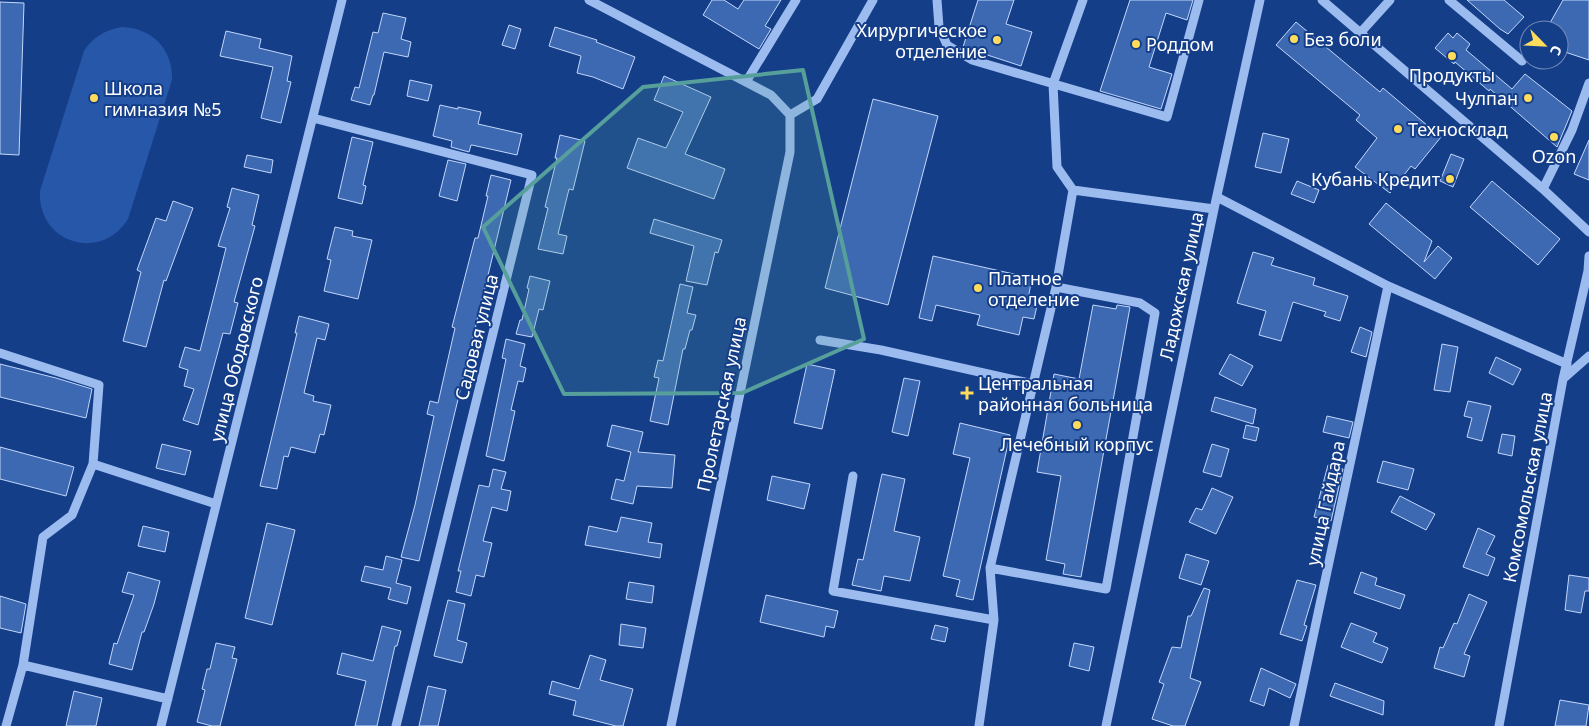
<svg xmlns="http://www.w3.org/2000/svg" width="1589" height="726" font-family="'Noto Sans',sans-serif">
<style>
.green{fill:#2757a8}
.building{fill:#3d69b2;stroke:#c2d7fb}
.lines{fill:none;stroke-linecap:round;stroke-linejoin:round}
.minor{stroke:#9cbbef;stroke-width:9}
.marked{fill:#579f9a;fill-opacity:0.2;stroke:#579f9a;stroke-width:4;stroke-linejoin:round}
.poi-dot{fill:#ffdc5a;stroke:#153e89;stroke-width:2}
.labels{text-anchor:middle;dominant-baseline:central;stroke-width:4;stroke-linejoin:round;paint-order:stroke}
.poi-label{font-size:18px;fill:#fff;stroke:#153e89;text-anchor:start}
.street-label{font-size:18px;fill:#fff;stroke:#153e89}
</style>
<rect width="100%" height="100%" fill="#153e89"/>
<path class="green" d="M 122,27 C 152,28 173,49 172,80 L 128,219 C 101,263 37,243 40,191 L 84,51 C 93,37 105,30 122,27 Z"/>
<path class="building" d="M 712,0 L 724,0 L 738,9 L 744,0 L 781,0 L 765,26 L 771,29 L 759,49 L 703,15 Z
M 978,0 L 1014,0 L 1006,24 L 1032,32 L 1021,66 L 963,47 Z
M 1130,0 L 1193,0 L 1187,20 L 1166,13 L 1149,67 L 1172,74 L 1161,109 L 1100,91 Z
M 1467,0 L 1504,0 L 1524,17 L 1508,34 L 1500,29 Z
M 1563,0 L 1589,0 L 1589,60 L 1559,50 L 1559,30 L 1546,30 Z
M 0,2 L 24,3 L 19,155 L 0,154 Z
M 383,13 L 406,18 L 401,39 L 411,42 L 408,57 L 384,52 L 374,95 L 373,95 L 370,105 L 351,100 L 355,87 L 359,88 L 373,32 L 378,33 Z
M 1296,22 L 1380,92 L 1383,88 L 1441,137 L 1415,169 L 1411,166 L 1390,193 L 1355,167 L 1377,138 L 1356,120 L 1360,115 L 1276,45 Z
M 509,25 L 521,29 L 515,49 L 502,45 Z
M 555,27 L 597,40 L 596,42 L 635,57 L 623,89 L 593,77 L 577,73 L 581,56 L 549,46 Z
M 226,31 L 261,39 L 259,48 L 292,56 L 287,81 L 291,82 L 281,123 L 261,118 L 273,67 L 220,56 Z
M 1448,33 L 1453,38 L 1457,33 L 1470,44 L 1466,50 L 1512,89 L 1525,74 L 1572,111 L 1557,147 L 1490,89 L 1489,91 L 1455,62 L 1454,64 L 1435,48 Z
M 664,76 L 711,97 L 685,154 L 725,169 L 714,199 L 627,168 L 638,138 L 666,148 L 683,112 L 654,100 Z
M 410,80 L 432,85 L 428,101 L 407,96 Z
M 873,99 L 938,116 L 888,305 L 825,288 Z
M 440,105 L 458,109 L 458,107 L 481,112 L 478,124 L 522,134 L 517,155 L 472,145 L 471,145 L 469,152 L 451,147 L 452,141 L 433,136 Z
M 1263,133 L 1289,139 L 1281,173 L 1255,167 Z
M 560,135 L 585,141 L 573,190 L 569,189 L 558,234 L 567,236 L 563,254 L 538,249 L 548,208 L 545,207 L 557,158 L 555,158 Z
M 352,137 L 373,142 L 363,185 L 366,186 L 362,204 L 338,198 Z
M 1589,140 L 1589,180 L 1574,174 Z
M 1451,154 L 1464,159 L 1453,187 L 1440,181 Z
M 247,155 L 273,160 L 271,173 L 244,167 Z
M 448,160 L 466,164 L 457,201 L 439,196 Z
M 491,175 L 511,180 L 419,561 L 401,557 L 415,505 L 434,416 L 427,414 L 430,401 L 438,403 L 455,328 L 452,327 L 475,238 L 478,238 L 488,196 L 486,196 Z
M 1297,181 L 1319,190 L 1314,203 L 1291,194 Z
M 1492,181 L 1560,239 L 1538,265 L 1470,207 Z
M 232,188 L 259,195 L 252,225 L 255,226 L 234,302 L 238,303 L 230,334 L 223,333 L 198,425 L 183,420 L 194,389 L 184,386 L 188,370 L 179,367 L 185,347 L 200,351 L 226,248 L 218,246 L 230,208 L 227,207 Z
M 173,201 L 193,208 L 166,281 L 164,280 L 146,347 L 123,341 L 141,272 L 137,270 L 156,218 L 166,221 Z
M 1386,203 L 1432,241 L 1424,262 L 1438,246 L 1452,258 L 1435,279 L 1369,224 Z
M 654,219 L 722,240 L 718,253 L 715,252 L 707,285 L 686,281 L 694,246 L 650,233 Z
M 335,227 L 353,231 L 352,236 L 372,240 L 358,299 L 324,291 L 331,260 L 327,259 Z
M 1253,252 L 1274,258 L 1271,265 L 1315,278 L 1313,285 L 1348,296 L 1340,321 L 1324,316 L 1326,312 L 1293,302 L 1281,341 L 1259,335 L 1266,311 L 1237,303 Z
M 933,256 L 1032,278 L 1028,299 L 1038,301 L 1034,319 L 1023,317 L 1019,335 L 977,325 L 980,315 L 936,305 L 932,321 L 919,318 Z
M 530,276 L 550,281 L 543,310 L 539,309 L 532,337 L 516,334 L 520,320 L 522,320 L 529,289 L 527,288 Z
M 680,284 L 693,287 L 687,313 L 696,315 L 692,330 L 690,330 L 685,349 L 683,349 L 668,425 L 650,421 L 659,378 L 654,377 L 658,360 L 663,361 Z
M 1093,305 L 1116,309 L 1117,305 L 1130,307 L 1081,577 L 1063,574 L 1065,564 L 1046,560 L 1061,476 L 1037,472 L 1054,374 L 1079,379 Z
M 299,316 L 329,324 L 325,340 L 317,338 L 304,393 L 314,396 L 313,401 L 331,405 L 324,435 L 320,434 L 315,453 L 291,447 L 288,457 L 284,456 L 277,489 L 260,486 L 297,333 L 295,333 Z
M 1360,327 L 1372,332 L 1366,357 L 1351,352 Z
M 506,339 L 525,344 L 520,366 L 526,368 L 523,382 L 518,381 L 511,410 L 515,411 L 504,461 L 486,456 L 506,359 L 502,358 Z
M 1442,344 L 1458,347 L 1450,392 L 1434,390 Z
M 1230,354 L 1253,366 L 1242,386 L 1219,374 Z
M 1496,357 L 1521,369 L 1513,385 L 1489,373 Z
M 0,364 L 56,378 L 92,389 L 86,418 L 0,397 Z
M 807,364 L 835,370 L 822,429 L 794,423 Z
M 904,378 L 920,381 L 908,436 L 892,432 Z
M 1215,397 L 1256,409 L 1253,424 L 1211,411 Z
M 1468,401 L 1491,406 L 1482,441 L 1467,437 L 1472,418 L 1464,416 Z
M 1327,416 L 1353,422 L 1349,438 L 1323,432 Z
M 960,423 L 1010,435 L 973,600 L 956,596 L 960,580 L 943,576 L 970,458 L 953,454 Z
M 612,425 L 643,432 L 638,452 L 675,455 L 672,488 L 637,486 L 633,504 L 611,499 L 616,479 L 624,481 L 631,452 L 607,446 Z
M 1246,425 L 1259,428 L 1256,441 L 1243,438 Z
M 1502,434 L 1515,436 L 1512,456 L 1498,453 Z
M 162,444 L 191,451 L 185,475 L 156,468 Z
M 1212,444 L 1229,449 L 1221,477 L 1203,472 Z
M 0,447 L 74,467 L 66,496 L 0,479 Z
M 1383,461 L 1414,469 L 1408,490 L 1377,482 Z
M 1328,465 L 1343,469 L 1331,521 L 1314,517 Z
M 493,469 L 506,472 L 501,489 L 511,491 L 507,511 L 492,507 L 483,541 L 492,543 L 484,577 L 476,575 L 471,596 L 456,592 L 461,571 L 458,571 L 479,485 L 489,487 Z
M 882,474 L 905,479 L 894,531 L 920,537 L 910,581 L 884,576 L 881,591 L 852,585 L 858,559 L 863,560 Z
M 772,476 L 810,484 L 804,509 L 767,500 Z
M 1212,488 L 1233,497 L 1216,534 L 1189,522 L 1196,508 L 1202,510 Z
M 1400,496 L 1435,514 L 1426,530 L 1391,512 Z
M 621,517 L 652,523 L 648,542 L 662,544 L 660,558 L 585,545 L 589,526 L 617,532 Z
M 267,523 L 295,530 L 272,625 L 245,618 Z
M 143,526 L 169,532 L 165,552 L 138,546 Z
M 1478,528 L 1495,536 L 1486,554 L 1495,558 L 1488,576 L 1463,567 Z
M 1186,554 L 1209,561 L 1201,585 L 1179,578 Z
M 386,556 L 402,560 L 396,583 L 411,587 L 407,604 L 388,599 L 391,588 L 361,581 L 365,566 L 383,570 Z
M 128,572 L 160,581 L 154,604 L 144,632 L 142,632 L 132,670 L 109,664 L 114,643 L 117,644 L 134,595 L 122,592 Z
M 1361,572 L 1377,578 L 1375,585 L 1405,595 L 1400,609 L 1354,593 Z
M 1569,575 L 1589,578 L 1589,591 L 1585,591 L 1581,613 L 1565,610 Z
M 1297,580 L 1316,585 L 1304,625 L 1307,626 L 1302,641 L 1280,634 Z
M 629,582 L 654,586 L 652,603 L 626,599 Z
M 1204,588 L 1210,590 L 1190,678 L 1201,682 L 1185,726 L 1173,726 L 1152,719 L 1164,684 L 1159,682 L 1172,647 L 1181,648 L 1188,616 L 1191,616 Z
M 1469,594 L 1487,602 L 1464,654 L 1470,656 L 1464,677 L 1434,668 L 1440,647 L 1443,648 L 1454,623 L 1457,624 Z
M 766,595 L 838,611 L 834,628 L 826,626 L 824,637 L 760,622 Z
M 0,596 L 26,604 L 21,633 L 0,628 Z
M 448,600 L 465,604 L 457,640 L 467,643 L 462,663 L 434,656 Z
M 1351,623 L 1377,633 L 1373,642 L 1388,648 L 1382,663 L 1341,647 Z
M 621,624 L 646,628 L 643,648 L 619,645 Z
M 935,625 L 948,628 L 945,642 L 931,639 Z
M 382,626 L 401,631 L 397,646 L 395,646 L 377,726 L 355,726 L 366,681 L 337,674 L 342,653 L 373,661 Z
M 216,643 L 235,647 L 232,658 L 237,659 L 220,726 L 212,726 L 197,722 L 205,690 L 202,689 L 207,669 L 210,669 Z
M 1074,643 L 1094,647 L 1089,671 L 1069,666 Z
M 590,655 L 606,660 L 600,680 L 633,689 L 623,726 L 616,726 L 573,715 L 576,701 L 549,694 L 552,681 L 579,689 Z
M 1261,668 L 1296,684 L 1290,698 L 1269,688 L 1264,706 L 1250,701 Z
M 1335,683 L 1384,701 L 1383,715 L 1330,696 Z
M 428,686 L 446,690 L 438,726 L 419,726 Z
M 74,691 L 102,698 L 96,726 L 66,726 Z
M 1560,700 L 1589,705 L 1586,726 L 1555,726 Z"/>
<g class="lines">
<path class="minor" d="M 589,0 L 771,95 L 790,115 L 790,152 L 671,726
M 937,0 L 939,27 L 947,45 L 972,60 L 1167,117 L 1199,0
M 1083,0 L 1053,84 L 1057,167 L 1073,190 L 1214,209
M 1322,0 L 1543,189 L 1589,232
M 1449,0 L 1522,61
M 1361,32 L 1390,0
M 746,82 L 796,0
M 790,115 L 817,99 L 873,0
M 313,118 L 532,175 L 396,726
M 1543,189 L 1572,130 L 1589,83
M 1217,197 L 1388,286 L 1567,364
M 1056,287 L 990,568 L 1106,589 L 1155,313 L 1140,303 L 1056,287 L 1073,190
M 820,340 L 881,350 L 1033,384
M 0,353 L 99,385 L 93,464
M 1563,379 L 1589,356
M 853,476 L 833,591 L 994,620
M 23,665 L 168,699
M 6,726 L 23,665 L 43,537 L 72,515 L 93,464 L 216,504
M 161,726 L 342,0
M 979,726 L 994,620 L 990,568
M 1106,726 L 1214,209 L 1260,0
M 1294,726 L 1388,286
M 1499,726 L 1563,379 L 1588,271 L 1589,256"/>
</g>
<path class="marked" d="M 803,70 L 864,339 L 742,393 L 564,394 L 483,227 L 643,87 Z"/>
<g class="poi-dot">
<circle cx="1294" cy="39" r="5"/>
<circle cx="997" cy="40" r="5"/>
<circle cx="1136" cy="44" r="5"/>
<circle cx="1452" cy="56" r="5"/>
<circle cx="94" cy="98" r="5"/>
<circle cx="1528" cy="98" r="5"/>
<circle cx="1398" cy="129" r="5"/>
<circle cx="1554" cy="137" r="5"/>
<circle cx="1450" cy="179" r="5"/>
<circle cx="978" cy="288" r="5"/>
<path d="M964.5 385.5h5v5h5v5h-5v5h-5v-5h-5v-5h5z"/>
<circle cx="1077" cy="425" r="5"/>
</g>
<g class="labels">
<g class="poi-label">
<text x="987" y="30" text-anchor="end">Хирургическое<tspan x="987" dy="21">отделение</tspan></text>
<text x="1304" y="39">Без боли</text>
<text x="1146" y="44">Роддом</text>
<text x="1452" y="75" text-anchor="middle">Продукты</text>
<text x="104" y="88">Школа<tspan x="104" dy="21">гимназия №5</tspan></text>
<text x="1518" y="98" text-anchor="end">Чулпан</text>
<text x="1408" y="129">Техносклад</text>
<text x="1554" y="156" text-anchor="middle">Ozon</text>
<text x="1440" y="179" text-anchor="end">Кубань Кредит</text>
<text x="988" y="278">Платное<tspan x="988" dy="21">отделение</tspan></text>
<text x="978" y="383">Центральная<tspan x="978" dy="21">районная больница</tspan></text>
<text x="1077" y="444" text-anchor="middle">Лечебный корпус</text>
</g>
<g class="street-label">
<text transform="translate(1181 286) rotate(-78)">Ладожская улица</text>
<text transform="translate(476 337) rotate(-76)">Садовая улица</text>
<text transform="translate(236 359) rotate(-76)">улица Ободовского</text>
<text transform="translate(721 404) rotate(-78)">Пролетарская улица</text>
<text transform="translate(1527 487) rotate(-79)">Комсомольская улица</text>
<text transform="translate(1325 503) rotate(-78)">улица Гайдара</text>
</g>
</g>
<g transform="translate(1544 45) rotate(114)"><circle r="24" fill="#153e89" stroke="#738bb8"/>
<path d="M0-4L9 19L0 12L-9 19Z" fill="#ffdc5a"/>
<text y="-8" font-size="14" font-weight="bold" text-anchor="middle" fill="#ffffff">С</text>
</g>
</svg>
